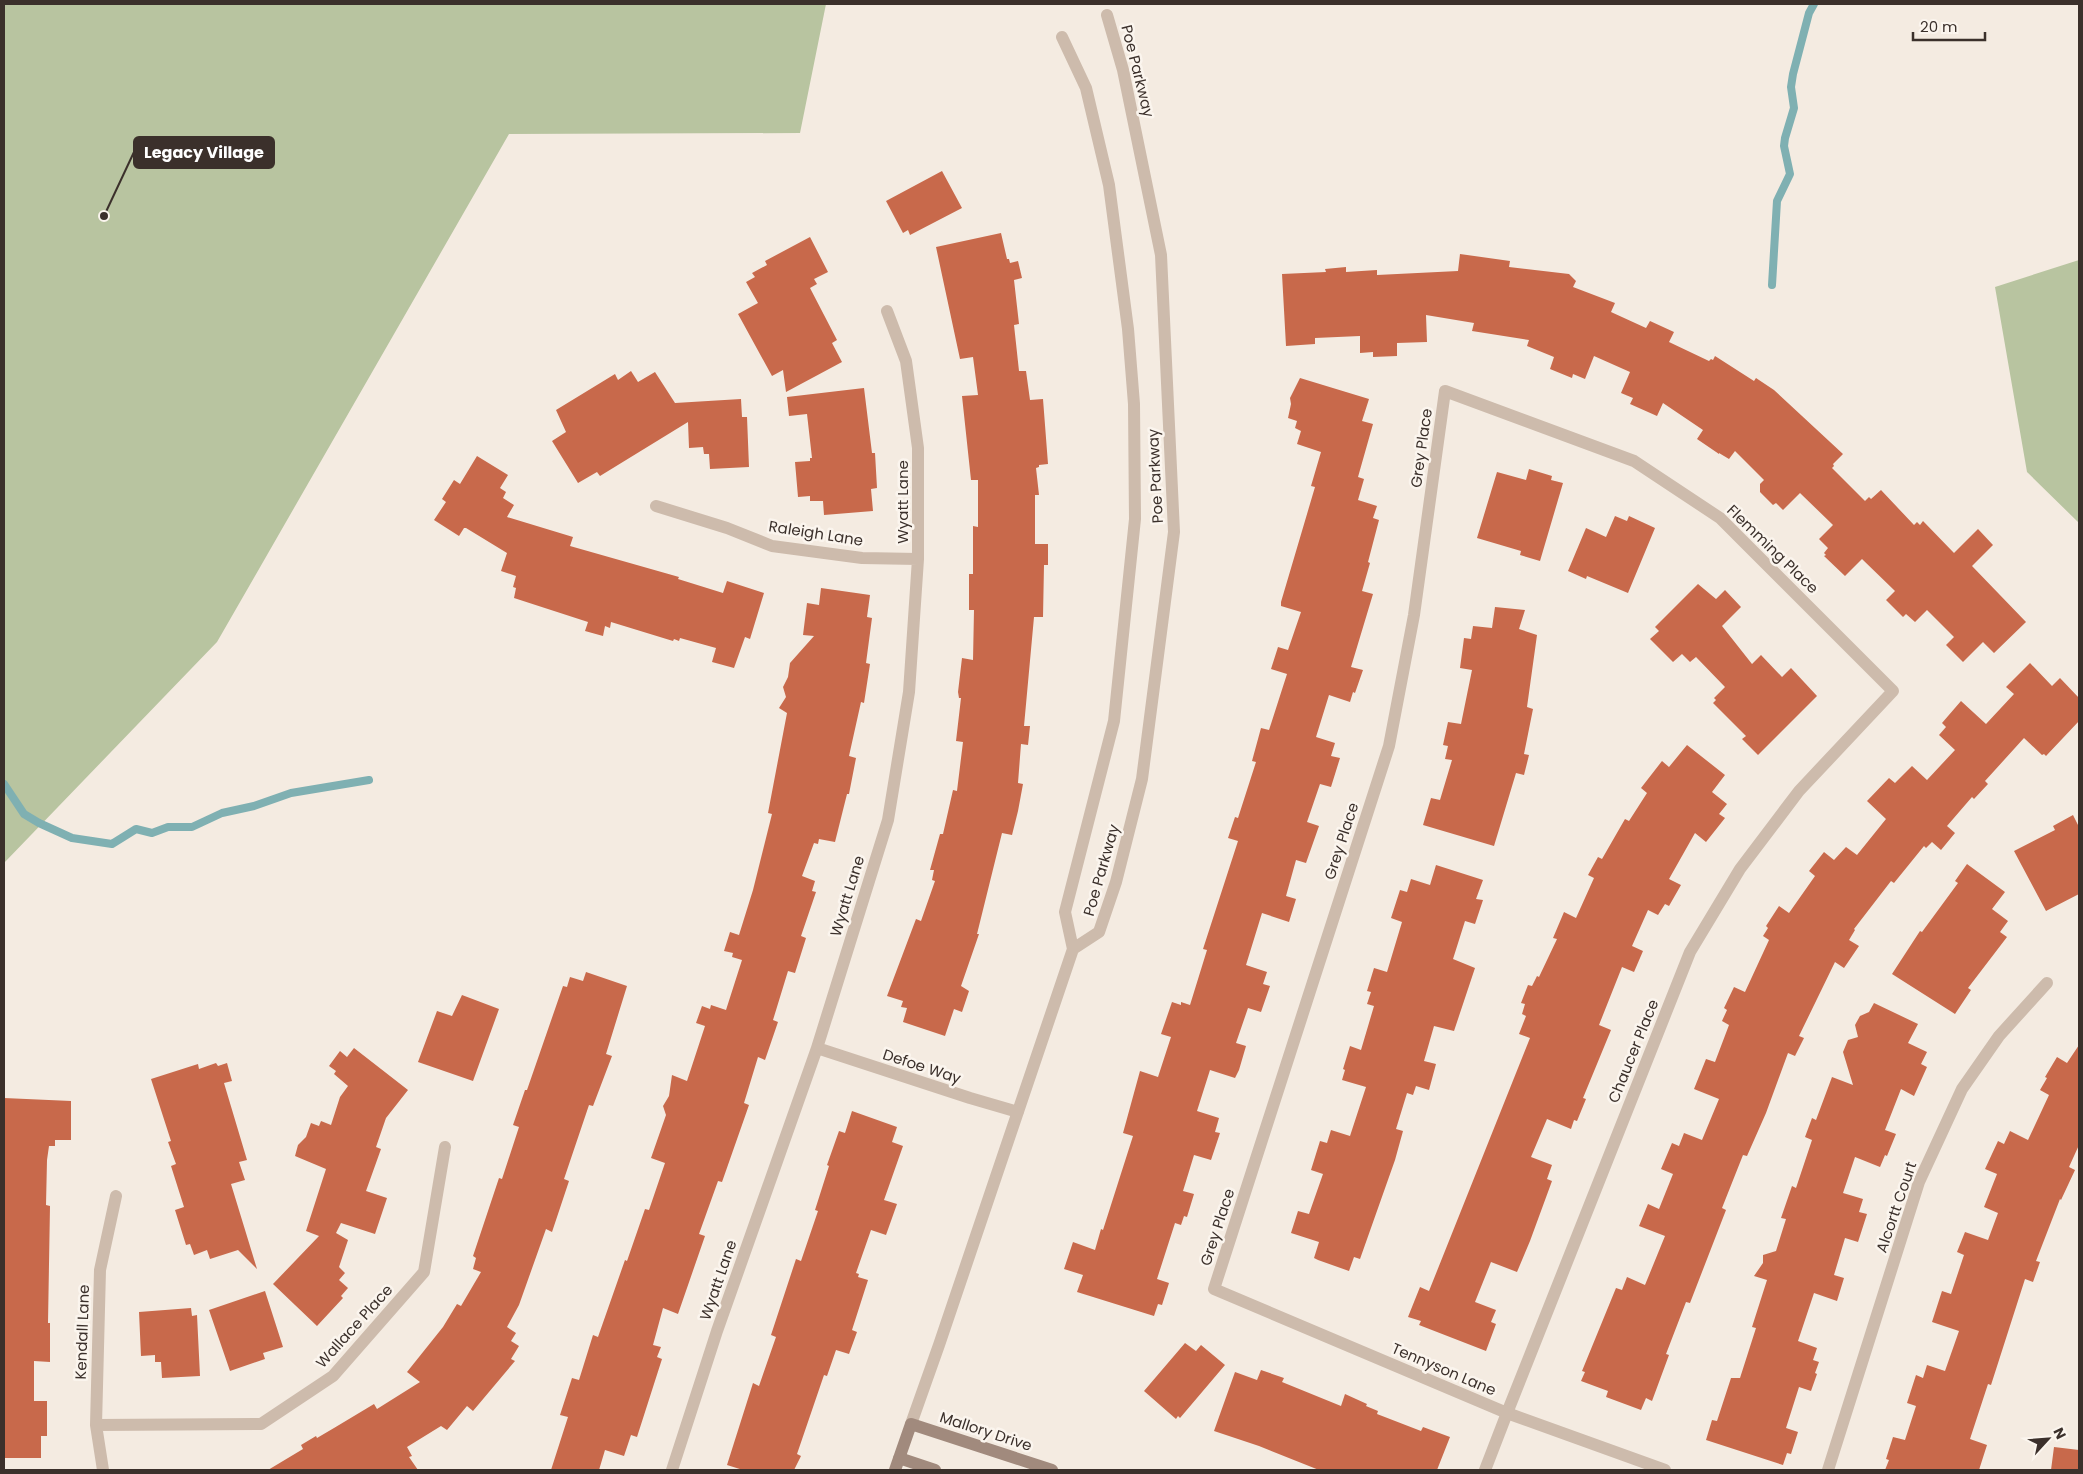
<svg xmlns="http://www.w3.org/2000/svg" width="2083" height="1474" font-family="Poppins,sans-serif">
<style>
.green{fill:#b8c4a0}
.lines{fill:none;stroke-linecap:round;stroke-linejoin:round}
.stream{stroke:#7fb0b2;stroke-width:8}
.building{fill:#c8694b}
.minor{stroke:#cdbbac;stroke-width:12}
.secondary{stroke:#a18a7d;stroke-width:12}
.labels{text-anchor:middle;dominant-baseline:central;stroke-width:5;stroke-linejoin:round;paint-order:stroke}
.street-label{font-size:15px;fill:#3b302b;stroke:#fbf5ee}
.leader{fill:none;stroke:#3b302b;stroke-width:2}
.callout-dot{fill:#3b302b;stroke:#fbf5ee;stroke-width:2}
.callout{fill:#3b302b;stroke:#3b302b;stroke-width:2}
.callout-label{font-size:16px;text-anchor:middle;font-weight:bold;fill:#fff}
</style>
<rect width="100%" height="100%" fill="#f4ebe1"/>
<path class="green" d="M 4,4 L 826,4 L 800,133 L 509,134 L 217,642 L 4,863 Z
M 2079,260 L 2079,523 L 2027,472 L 1995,287 Z"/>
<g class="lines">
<path class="stream" d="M 1772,285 L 1777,201 L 1790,174 L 1784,146 L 1785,138 L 1794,108 L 1791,87 L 1793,74 L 1809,13 L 1814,4
M 4,784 L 24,814 L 39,823 L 72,838 L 112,844 L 136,829 L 152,833 L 168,827 L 192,827 L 222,813 L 254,806 L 291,793 L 369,780"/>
</g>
<path class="building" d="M 942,171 L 962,208 L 910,235 L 908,230 L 903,233 L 886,201 Z
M 1001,233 L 1007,259 L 1009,259 L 1010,263 L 1018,261 L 1022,278 L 1014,280 L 1019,324 L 1014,325 L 1019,371 L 1026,371 L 1030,400 L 1043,399 L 1048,464 L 1039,465 L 1039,467 L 1036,468 L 1039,495 L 1035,495 L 1035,544 L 1048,544 L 1048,565 L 1044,565 L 1043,617 L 1034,617 L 1024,726 L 1030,726 L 1028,745 L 1021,744 L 1018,783 L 1023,784 L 1018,811 L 1012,835 L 1002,833 L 977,934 L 979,934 L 961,986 L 969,991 L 962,1012 L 954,1009 L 945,1036 L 903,1022 L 907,1008 L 901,1007 L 903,1001 L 887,996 L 916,919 L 921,921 L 935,881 L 932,880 L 934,870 L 930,870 L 940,834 L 943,834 L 953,790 L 957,791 L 963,742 L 956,741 L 961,698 L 959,698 L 958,692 L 962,658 L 973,660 L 974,610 L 969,610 L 969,574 L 973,574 L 973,526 L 978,527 L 978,480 L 971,480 L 962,396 L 978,395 L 973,357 L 960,359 L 936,247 Z
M 810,237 L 828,272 L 814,279 L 817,284 L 810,288 L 837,340 L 832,343 L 842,362 L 786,392 L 783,370 L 772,376 L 738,314 L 758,303 L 746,282 L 755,277 L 752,273 L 767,265 L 765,261 Z
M 1460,254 L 1510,261 L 1509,267 L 1569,274 L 1576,281 L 1573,287 L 1615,303 L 1611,312 L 1646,328 L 1650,321 L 1674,332 L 1669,342 L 1709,361 L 1711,359 L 1713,360 L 1715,356 L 1754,381 L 1756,378 L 1774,390 L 1843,454 L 1833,464 L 1834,466 L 1832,468 L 1865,501 L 1869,497 L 1871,499 L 1881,490 L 1914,525 L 1917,522 L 1920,525 L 1923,521 L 1954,553 L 1978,529 L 1993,545 L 1972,566 L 2026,622 L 1994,653 L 1983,642 L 1963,662 L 1946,645 L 1954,637 L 1927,610 L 1915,622 L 1906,614 L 1903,617 L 1886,600 L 1895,591 L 1862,559 L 1845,576 L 1824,556 L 1826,555 L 1824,553 L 1828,548 L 1819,539 L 1833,525 L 1800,493 L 1783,510 L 1776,503 L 1773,505 L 1760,492 L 1760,484 L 1764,480 L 1735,451 L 1729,459 L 1719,453 L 1719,454 L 1697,439 L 1703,430 L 1663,403 L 1657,416 L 1630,404 L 1633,398 L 1621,393 L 1630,372 L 1594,356 L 1585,379 L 1573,374 L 1572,378 L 1550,369 L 1554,357 L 1527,346 L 1529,340 L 1472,331 L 1474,323 L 1426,315 L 1427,342 L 1397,343 L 1397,356 L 1373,357 L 1373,352 L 1360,353 L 1360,336 L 1315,338 L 1315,344 L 1286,346 L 1282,274 L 1326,272 L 1325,269 L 1346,267 L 1346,272 L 1377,270 L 1377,275 L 1458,271 Z
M 631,371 L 638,382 L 655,372 L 675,403 L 741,399 L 742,417 L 747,417 L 749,467 L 710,469 L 709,454 L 704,454 L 703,447 L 689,448 L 688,422 L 600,476 L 597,472 L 578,483 L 552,441 L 566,432 L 556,410 L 615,374 L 618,380 Z
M 1300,378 L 1369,399 L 1362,421 L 1373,424 L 1358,477 L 1364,479 L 1358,500 L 1377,506 L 1373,518 L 1379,520 L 1368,562 L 1370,563 L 1362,591 L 1373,594 L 1351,667 L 1363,670 L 1355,693 L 1353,692 L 1350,702 L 1329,695 L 1316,737 L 1335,743 L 1331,756 L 1340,758 L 1331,787 L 1320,784 L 1307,822 L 1319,826 L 1306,863 L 1296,860 L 1286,896 L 1296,899 L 1289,922 L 1262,913 L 1246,965 L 1267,972 L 1263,984 L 1270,986 L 1261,1012 L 1248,1008 L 1236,1043 L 1246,1046 L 1239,1070 L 1235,1078 L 1210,1070 L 1197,1111 L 1219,1118 L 1215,1132 L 1220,1133 L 1211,1160 L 1194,1155 L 1183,1191 L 1194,1194 L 1187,1217 L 1184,1216 L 1181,1225 L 1175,1223 L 1157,1279 L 1169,1283 L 1162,1305 L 1158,1304 L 1154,1316 L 1077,1292 L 1083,1275 L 1064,1269 L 1073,1242 L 1095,1250 L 1101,1229 L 1103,1230 L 1133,1136 L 1123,1133 L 1140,1071 L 1158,1077 L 1171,1037 L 1161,1034 L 1172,1002 L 1181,1005 L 1181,1002 L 1190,1005 L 1207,950 L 1203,949 L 1238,841 L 1228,838 L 1235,817 L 1238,818 L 1256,762 L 1252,761 L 1261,728 L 1269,730 L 1287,674 L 1271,669 L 1278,647 L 1288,650 L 1301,612 L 1281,606 L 1281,602 L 1315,487 L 1311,486 L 1321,452 L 1297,444 L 1301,431 L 1295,428 L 1297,421 L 1288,418 L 1291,404 L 1290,398 Z
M 864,388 L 872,453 L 875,453 L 877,488 L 871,489 L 873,511 L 824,515 L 823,501 L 810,501 L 810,496 L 798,497 L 795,462 L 810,461 L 810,458 L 812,458 L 807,414 L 789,416 L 787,397 Z
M 477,456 L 508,475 L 500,488 L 506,492 L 503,498 L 514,505 L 507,517 L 573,537 L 570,546 L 679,577 L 678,579 L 723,593 L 727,581 L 764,593 L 750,639 L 745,637 L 734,668 L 712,662 L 716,648 L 680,638 L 679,641 L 674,639 L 673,641 L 611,622 L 610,628 L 605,626 L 603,636 L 585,631 L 588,622 L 514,598 L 516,588 L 513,587 L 516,576 L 501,571 L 507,553 L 466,528 L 464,528 L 459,536 L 434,520 L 446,502 L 442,499 L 454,480 L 460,484 Z
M 1529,469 L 1552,476 L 1551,480 L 1563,483 L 1540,561 L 1520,555 L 1521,551 L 1477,538 L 1497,472 L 1526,480 Z
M 1615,516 L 1627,521 L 1629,516 L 1655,528 L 1628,593 L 1587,576 L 1586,579 L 1568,571 L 1586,528 L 1606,537 Z
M 1698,584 L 1716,599 L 1725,590 L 1741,607 L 1722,626 L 1752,664 L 1761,655 L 1782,677 L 1791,668 L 1817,696 L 1758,755 L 1742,739 L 1746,736 L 1713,703 L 1716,700 L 1714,698 L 1725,687 L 1696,657 L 1690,662 L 1682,654 L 1673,662 L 1650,639 L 1659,631 L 1655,627 Z
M 821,588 L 870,595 L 867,617 L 872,618 L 866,663 L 870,664 L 864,703 L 861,702 L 849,756 L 856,758 L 849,794 L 847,794 L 835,842 L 819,839 L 818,844 L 814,843 L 802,876 L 815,881 L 812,891 L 816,892 L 801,936 L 806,938 L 795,973 L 788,971 L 773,1020 L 778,1022 L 765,1060 L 758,1057 L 744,1103 L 749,1105 L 722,1182 L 718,1181 L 699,1234 L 705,1236 L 678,1314 L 663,1308 L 653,1345 L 661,1347 L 657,1357 L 662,1359 L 637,1437 L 631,1435 L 624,1456 L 605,1450 L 599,1470 L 551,1470 L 568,1417 L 560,1415 L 572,1378 L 579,1380 L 593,1335 L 598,1337 L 625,1260 L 627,1261 L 645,1209 L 649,1210 L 665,1163 L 651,1158 L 666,1115 L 663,1106 L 669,1096 L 672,1075 L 687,1081 L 705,1026 L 696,1023 L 702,1006 L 710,1009 L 711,1005 L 726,1010 L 742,960 L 732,957 L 733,953 L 724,951 L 730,932 L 739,935 L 753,890 L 772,814 L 768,813 L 787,713 L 779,708 L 786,697 L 783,687 L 788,677 L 790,663 L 814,636 L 803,635 L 807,603 L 819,605 Z
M 1495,607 L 1525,610 L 1519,629 L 1537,635 L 1527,707 L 1533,709 L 1524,754 L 1529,755 L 1524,775 L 1516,773 L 1494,846 L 1423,825 L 1431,798 L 1440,800 L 1452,760 L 1445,759 L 1448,746 L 1443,745 L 1448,722 L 1461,724 L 1472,670 L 1460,668 L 1464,638 L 1471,639 L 1473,626 L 1492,628 Z
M 2030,663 L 2052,686 L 2060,678 L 2079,698 L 2079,721 L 2046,756 L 2044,754 L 2042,755 L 2024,738 L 1985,781 L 1988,784 L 1974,799 L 1972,797 L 1947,826 L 1955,833 L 1941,850 L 1932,842 L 1926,848 L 1924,846 L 1894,883 L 1891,881 L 1854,929 L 1855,930 L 1849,940 L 1859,946 L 1844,968 L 1835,962 L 1799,1036 L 1804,1038 L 1795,1056 L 1788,1053 L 1766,1113 L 1747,1156 L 1743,1155 L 1722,1208 L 1726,1210 L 1690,1303 L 1686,1302 L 1666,1354 L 1669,1355 L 1652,1401 L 1646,1398 L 1641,1410 L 1606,1397 L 1608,1391 L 1581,1381 L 1585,1372 L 1582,1371 L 1616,1288 L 1622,1290 L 1627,1277 L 1645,1285 L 1665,1236 L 1639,1226 L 1648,1204 L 1659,1209 L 1673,1174 L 1661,1169 L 1672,1143 L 1679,1146 L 1684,1133 L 1702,1140 L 1719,1099 L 1694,1089 L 1706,1059 L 1715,1062 L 1729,1025 L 1722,1021 L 1727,1010 L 1724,1008 L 1734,987 L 1745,992 L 1769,940 L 1763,936 L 1768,928 L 1766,926 L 1779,906 L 1789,913 L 1815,876 L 1809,871 L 1824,852 L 1834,860 L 1846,847 L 1857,855 L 1886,819 L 1867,801 L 1889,778 L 1895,783 L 1912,766 L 1927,780 L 1955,750 L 1939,735 L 1946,727 L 1942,723 L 1961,701 L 1986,724 L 2014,694 L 2006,687 Z
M 1687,745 L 1725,775 L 1712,792 L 1727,804 L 1719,814 L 1725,818 L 1706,842 L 1695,833 L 1669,879 L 1681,885 L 1669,906 L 1665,904 L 1658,915 L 1648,910 L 1632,946 L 1643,951 L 1634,972 L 1622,967 L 1599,1025 L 1611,1030 L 1583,1098 L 1586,1099 L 1577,1121 L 1574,1120 L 1571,1129 L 1547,1119 L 1531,1157 L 1552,1165 L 1547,1179 L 1552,1181 L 1530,1241 L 1517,1272 L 1491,1262 L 1475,1302 L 1496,1310 L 1491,1322 L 1496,1324 L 1486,1351 L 1419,1325 L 1421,1321 L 1408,1317 L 1420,1287 L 1429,1291 L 1530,1038 L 1519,1034 L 1526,1016 L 1522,1014 L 1525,1004 L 1521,1003 L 1528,985 L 1532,986 L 1537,976 L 1539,977 L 1557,939 L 1553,938 L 1564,912 L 1576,918 L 1594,878 L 1588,875 L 1598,857 L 1602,859 L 1625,819 L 1629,821 L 1647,793 L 1641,788 L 1662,761 L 1669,767 Z
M 2073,815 L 2079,827 L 2079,894 L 2046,911 L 2014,851 L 2055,830 L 2053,826 Z
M 1967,864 L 2005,892 L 1992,909 L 2008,921 L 2000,932 L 2007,937 L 1968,988 L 1971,990 L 1955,1014 L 1892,974 L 1920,931 L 1922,932 L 1958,883 L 1955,881 Z
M 1436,865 L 1483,880 L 1476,899 L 1483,900 L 1475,924 L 1465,921 L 1453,959 L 1475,968 L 1454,1031 L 1434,1026 L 1424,1061 L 1436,1064 L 1429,1090 L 1416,1086 L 1413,1095 L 1407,1093 L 1396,1129 L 1403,1131 L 1395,1160 L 1360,1259 L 1354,1257 L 1349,1271 L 1318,1260 L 1314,1258 L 1319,1242 L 1291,1233 L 1298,1211 L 1309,1214 L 1323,1174 L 1311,1170 L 1320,1141 L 1327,1143 L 1331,1130 L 1350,1136 L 1366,1087 L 1342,1080 L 1345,1070 L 1343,1069 L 1350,1046 L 1361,1050 L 1374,1006 L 1367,1004 L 1371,992 L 1367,991 L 1374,968 L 1387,972 L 1402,922 L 1391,918 L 1400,890 L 1407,892 L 1411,879 L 1430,885 Z
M 586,972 L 627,986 L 606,1054 L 612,1056 L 593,1106 L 589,1105 L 564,1179 L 569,1181 L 552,1232 L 546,1229 L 519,1305 L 507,1327 L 516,1333 L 511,1341 L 519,1346 L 511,1359 L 515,1361 L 473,1411 L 467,1406 L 447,1430 L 441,1426 L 407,1447 L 412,1456 L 409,1457 L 418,1470 L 268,1470 L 303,1449 L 301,1445 L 316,1436 L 317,1438 L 334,1428 L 374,1404 L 377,1409 L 420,1382 L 407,1372 L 443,1327 L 457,1304 L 461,1306 L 481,1272 L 473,1269 L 476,1258 L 473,1256 L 499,1178 L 502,1179 L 519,1127 L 513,1125 L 525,1090 L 527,1090 L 563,986 L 567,987 L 570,977 L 583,981 Z
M 462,995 L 499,1009 L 473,1081 L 418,1062 L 437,1011 L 452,1016 Z
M 1874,1003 L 1918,1024 L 1908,1043 L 1927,1052 L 1921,1064 L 1927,1067 L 1914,1096 L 1901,1089 L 1885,1130 L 1896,1134 L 1887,1156 L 1885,1155 L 1880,1167 L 1855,1157 L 1843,1193 L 1863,1199 L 1859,1212 L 1867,1214 L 1858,1242 L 1845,1238 L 1834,1275 L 1844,1278 L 1837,1301 L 1814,1293 L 1798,1341 L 1817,1348 L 1813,1360 L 1819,1362 L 1815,1373 L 1817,1374 L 1811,1391 L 1799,1387 L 1786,1428 L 1798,1432 L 1791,1454 L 1787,1453 L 1783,1465 L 1706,1440 L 1712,1420 L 1717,1421 L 1731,1378 L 1740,1378 L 1756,1328 L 1752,1327 L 1767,1280 L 1754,1276 L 1763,1263 L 1763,1255 L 1776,1251 L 1786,1219 L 1781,1218 L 1792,1186 L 1796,1188 L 1812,1140 L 1805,1137 L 1812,1118 L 1816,1120 L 1832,1077 L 1853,1085 L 1843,1052 L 1848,1040 L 1858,1037 L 1855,1025 L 1860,1016 L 1869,1012 Z
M 2079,1045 L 2079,1145 L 2069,1167 L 2075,1170 L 2061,1200 L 2060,1199 L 2036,1261 L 2040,1262 L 2033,1282 L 2025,1279 L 1991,1385 L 1988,1384 L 1970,1439 L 1987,1445 L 1979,1470 L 1885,1470 L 1889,1460 L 1886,1459 L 1893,1437 L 1905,1440 L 1916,1406 L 1907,1403 L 1916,1375 L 1923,1378 L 1927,1365 L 1945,1371 L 1959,1331 L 1932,1322 L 1942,1291 L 1951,1294 L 1964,1255 L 1957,1252 L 1965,1232 L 1988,1240 L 1998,1213 L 1984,1207 L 1997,1174 L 1985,1169 L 1998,1141 L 2004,1144 L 2010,1131 L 2028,1140 L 2049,1095 L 2040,1090 L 2047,1078 L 2045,1077 L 2057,1057 L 2067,1063 Z
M 354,1048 L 408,1090 L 386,1118 L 376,1147 L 381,1149 L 366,1191 L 387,1198 L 375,1234 L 341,1223 L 336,1233 L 348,1240 L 339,1267 L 345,1273 L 339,1280 L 348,1288 L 341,1296 L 343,1298 L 317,1326 L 273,1284 L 319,1236 L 306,1231 L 326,1169 L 295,1156 L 298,1145 L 306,1137 L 311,1123 L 319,1126 L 321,1121 L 331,1125 L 340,1097 L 348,1086 L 334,1074 L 336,1071 L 329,1066 L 340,1051 L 347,1057 Z
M 216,1063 L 218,1066 L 227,1063 L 232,1081 L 224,1083 L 247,1160 L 239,1162 L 245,1180 L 231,1184 L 257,1269 L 238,1250 L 210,1259 L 207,1250 L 194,1255 L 190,1244 L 186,1245 L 175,1210 L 184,1207 L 171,1166 L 176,1164 L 168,1142 L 171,1141 L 151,1079 L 198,1064 L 199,1069 Z
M 4,1098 L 71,1101 L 71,1140 L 55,1140 L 55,1146 L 49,1146 L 47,1160 L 46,1205 L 50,1206 L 48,1323 L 50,1323 L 50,1362 L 34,1361 L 34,1401 L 47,1401 L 47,1436 L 41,1436 L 41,1458 L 4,1458 Z
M 852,1111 L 897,1127 L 892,1142 L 903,1146 L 884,1200 L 897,1204 L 886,1235 L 871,1230 L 856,1273 L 859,1274 L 858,1277 L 868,1280 L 852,1330 L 857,1332 L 849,1354 L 836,1350 L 827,1376 L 824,1375 L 797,1454 L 801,1456 L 794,1470 L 743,1470 L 727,1465 L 753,1383 L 759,1386 L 776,1337 L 771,1335 L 796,1259 L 801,1261 L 818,1211 L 815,1210 L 829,1166 L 827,1165 L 839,1131 L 845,1133 Z
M 265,1291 L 283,1347 L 263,1353 L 265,1359 L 230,1371 L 209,1310 Z
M 191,1308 L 192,1316 L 197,1315 L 200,1376 L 162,1378 L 161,1362 L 155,1362 L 155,1355 L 141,1356 L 139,1312 Z
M 1185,1343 L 1196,1351 L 1201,1345 L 1225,1365 L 1180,1418 L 1178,1416 L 1176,1419 L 1144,1391 Z
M 1261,1370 L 1284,1378 L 1282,1382 L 1341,1406 L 1345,1394 L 1367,1404 L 1366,1406 L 1378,1411 L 1377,1414 L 1421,1431 L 1423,1427 L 1450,1437 L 1437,1470 L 1319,1470 L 1259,1446 L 1214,1431 L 1235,1372 L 1257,1380 Z
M 2054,1447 L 2079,1450 L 2079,1470 L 2051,1470 Z"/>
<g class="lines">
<path class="minor" d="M 1062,37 L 1086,88 L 1109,185 L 1128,329 L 1134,404 L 1135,519 L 1114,721 L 1065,912 L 1073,949
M 656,506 L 727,528 L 772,546 L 862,558 L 918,559
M 1073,949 L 1099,932 L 1116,882 L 1142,779 L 1174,532 L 1161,255 L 1123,70 L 1107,15
M 817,1048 L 970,1098 L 1018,1112
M 911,1424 L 939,1345 L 1073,949
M 96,1425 L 261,1424 L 333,1376 L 424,1272 L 445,1147
M 103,1470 L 96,1425 L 100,1270 L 116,1196
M 672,1470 L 717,1331 L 817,1048 L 888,820 L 909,692 L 918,559 L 918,448 L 906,361 L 887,311
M 1485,1470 L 1507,1413 L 1690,952 L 1740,869 L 1799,791 L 1893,691 L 1720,518 L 1634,461 L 1445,391 L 1414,615 L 1389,746 L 1214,1289 L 1507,1413 L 1665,1470
M 1828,1470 L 1919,1182 L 1962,1089 L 1999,1036 L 2047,983"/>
<path class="secondary" d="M 899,1458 L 935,1470
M 895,1470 L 911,1424 L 1052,1470"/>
</g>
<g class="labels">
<g class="street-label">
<text transform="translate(1138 71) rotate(76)">Poe Parkway</text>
<text transform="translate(1421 448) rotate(-82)">Grey Place</text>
<text transform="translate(1155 476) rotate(-93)">Poe Parkway</text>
<text transform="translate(902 502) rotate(-90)">Wyatt Lane</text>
<text transform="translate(816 533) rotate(9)">Raleigh Lane</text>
<text transform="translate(1773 549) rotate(44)">Flemming Place</text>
<text transform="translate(1341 841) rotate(-72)">Grey Place</text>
<text transform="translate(1101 870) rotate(-74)">Poe Parkway</text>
<text transform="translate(847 896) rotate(-73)">Wyatt Lane</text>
<text transform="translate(1633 1051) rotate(-68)">Chaucer Place</text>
<text transform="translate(922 1066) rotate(18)">Defoe Way</text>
<text transform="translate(1896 1207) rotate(-71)">Alcortt Court</text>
<text transform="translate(1217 1227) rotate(-72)">Grey Place</text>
<text transform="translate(718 1280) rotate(-71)">Wyatt Lane</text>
<text transform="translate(354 1326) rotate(-48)">Wallace Place</text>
<text transform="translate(82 1332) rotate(-88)">Kendall Lane</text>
<text transform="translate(1444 1369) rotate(23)">Tennyson Lane</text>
<text transform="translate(986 1431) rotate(18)">Mallory Drive</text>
</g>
</g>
<path class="leader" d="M104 216L134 152"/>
<circle class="callout-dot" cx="104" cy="216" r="5"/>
<rect class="callout" x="134" y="137" width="140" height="31" rx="5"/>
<g class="callout-label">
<text x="204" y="158">Legacy Village</text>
</g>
<rect width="2083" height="1474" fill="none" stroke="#3b302b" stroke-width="10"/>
<g transform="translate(2048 1439) rotate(64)" stroke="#fbf5ee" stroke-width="4" paint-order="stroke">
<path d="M0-4L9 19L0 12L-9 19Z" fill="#3b302b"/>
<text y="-8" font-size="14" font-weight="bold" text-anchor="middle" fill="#3b302b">N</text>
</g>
<path d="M1913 32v8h72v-8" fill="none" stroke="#3b302b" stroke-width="2.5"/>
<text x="1920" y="32" font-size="15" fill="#3b302b" stroke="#fbf5ee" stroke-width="4" paint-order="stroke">20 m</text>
</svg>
